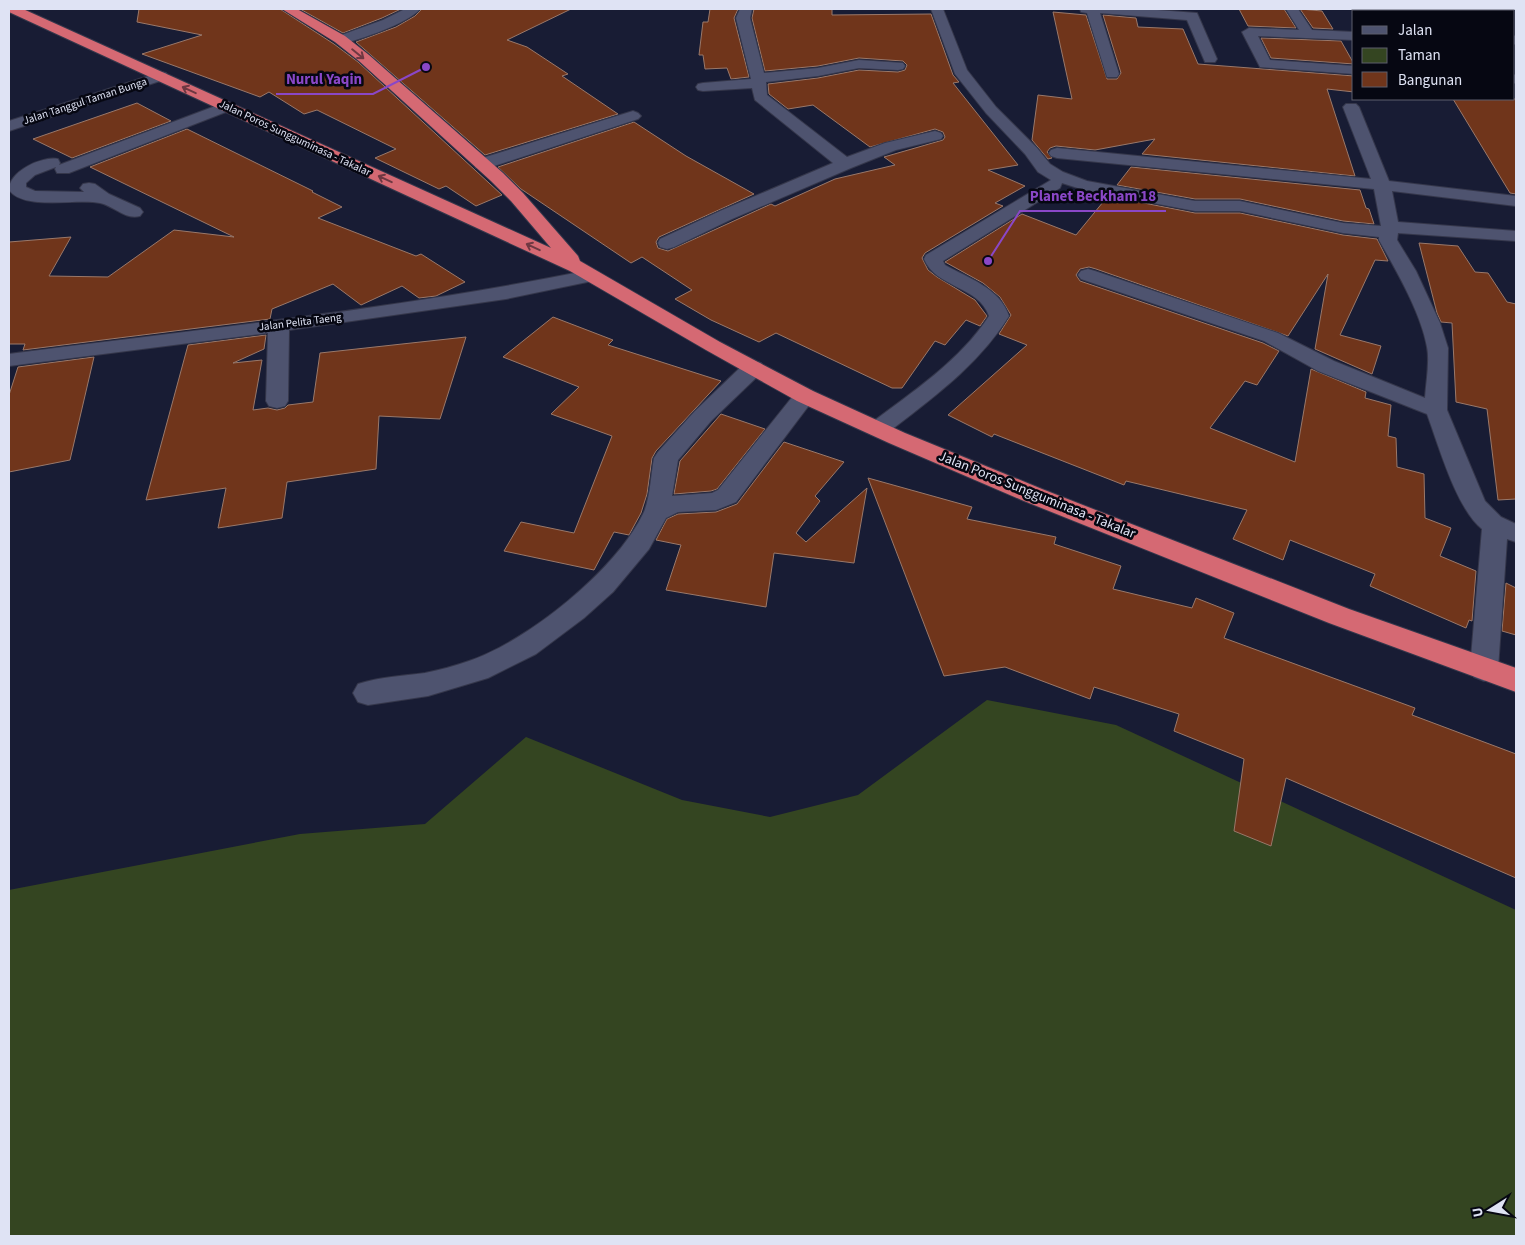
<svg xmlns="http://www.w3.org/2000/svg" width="1525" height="1245" font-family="'Source Sans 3',sans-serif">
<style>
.green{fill:#344521}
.building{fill:#70351b;stroke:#99786a}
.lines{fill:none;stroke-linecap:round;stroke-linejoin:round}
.minor-casing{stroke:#35374b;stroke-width:2}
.highway-casing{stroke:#35374b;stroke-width:2}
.minor{fill:#4e536f;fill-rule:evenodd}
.highway{fill:#d56973;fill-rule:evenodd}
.oneway{stroke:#6e3842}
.labels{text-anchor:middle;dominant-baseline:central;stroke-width:5;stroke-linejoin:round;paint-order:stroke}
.far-street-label{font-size:11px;fill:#dfe3f4;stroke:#060712}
.street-label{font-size:14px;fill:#dfe3f4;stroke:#060712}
.leader{fill:none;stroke:#8a47c7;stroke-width:2}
.callout-dot{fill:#8a47c7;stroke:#060712;stroke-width:2}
.callout-label{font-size:15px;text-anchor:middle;font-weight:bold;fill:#8a47c7;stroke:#060712;stroke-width:5;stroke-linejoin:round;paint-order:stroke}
</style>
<rect width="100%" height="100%" fill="#181c34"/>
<path class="green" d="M 987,700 L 1116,725 L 1516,910 L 1516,1236 L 9,1236 L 9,890 L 300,834 L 425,824 L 526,737 L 682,800 L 770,817 L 858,795 Z"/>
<path class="building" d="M 139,9 L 280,9 L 334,44 L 358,62 L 502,195 L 476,206 L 446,186 L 439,189 L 375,158 L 396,149 L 317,110 L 304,114 L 269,92 L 260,97 L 142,54 L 202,35 L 137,22 Z
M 300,9 L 401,9 L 382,18 L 343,33 Z
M 422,9 L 571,9 L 507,40 L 527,47 L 568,74 L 562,76 L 618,114 L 485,155 L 356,42 L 396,27 L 415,16 Z
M 710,9 L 738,9 L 734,18 L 749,77 L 731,79 L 727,68 L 705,69 L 703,55 L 699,55 L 703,22 L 708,22 Z
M 754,9 L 832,9 L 832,15 L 931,14 L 953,75 L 959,82 L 953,83 L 1018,165 L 988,170 L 1025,186 L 995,203 L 1003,206 L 925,253 L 922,258 L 928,270 L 937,277 L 975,300 L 987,316 L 980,326 L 966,320 L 945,345 L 935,341 L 902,388 L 892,388 L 776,333 L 759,342 L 711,320 L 675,299 L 692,290 L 642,257 L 631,263 L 521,189 L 498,167 L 634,122 L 686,156 L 754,194 L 659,237 L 656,242 L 658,248 L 668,251 L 771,204 L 775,206 L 835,179 L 895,165 L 884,157 L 943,140 L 945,137 L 943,132 L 935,129 L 870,147 L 813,105 L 788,109 L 769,94 L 768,84 L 818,78 L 859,70 L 898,72 L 905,70 L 907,65 L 903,61 L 859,58 L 818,66 L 765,71 L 752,18 Z
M 1239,9 L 1284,9 L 1296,28 L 1248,26 Z
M 1300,9 L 1322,11 L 1333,29 L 1313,28 Z
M 1053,12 L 1086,15 L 1107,79 L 1117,79 L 1121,73 L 1103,15 L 1136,18 L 1138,27 L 1183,29 L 1198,64 L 1354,76 L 1354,92 L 1327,89 L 1355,176 L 1142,154 L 1155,139 L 1095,150 L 1056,146 L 1050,148 L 1047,152 L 1052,158 L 1048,159 L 1032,140 L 1038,95 L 1072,99 Z
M 1261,38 L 1341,41 L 1354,64 L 1271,58 Z
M 1453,99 L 1516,99 L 1516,194 L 1510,193 Z
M 137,103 L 171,121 L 72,158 L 33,139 Z
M 187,129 L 313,191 L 312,192 L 342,207 L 318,218 L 416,256 L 421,254 L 465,282 L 436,296 L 419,298 L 402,286 L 361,305 L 333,284 L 272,309 L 270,319 L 23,350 L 25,344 L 9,344 L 9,242 L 71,237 L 49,276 L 108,277 L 174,230 L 234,237 L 90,167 Z
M 1131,167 L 1360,190 L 1366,208 L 1369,209 L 1374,224 L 1343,221 L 1240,199 L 1195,199 L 1117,185 Z
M 1108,196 L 1195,213 L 1240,213 L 1343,235 L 1377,239 L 1388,261 L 1375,260 L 1340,335 L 1381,346 L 1372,374 L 1315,349 L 1328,274 L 1288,336 L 1096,269 L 1089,267 L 1080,269 L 1076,275 L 1080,281 L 1263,343 L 1279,351 L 1257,385 L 1245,381 L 1210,428 L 1295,462 L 1311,369 L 1366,392 L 1365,398 L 1391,405 L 1388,436 L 1396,438 L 1397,467 L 1424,474 L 1425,518 L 1451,528 L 1440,556 L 1476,571 L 1472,621 L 1469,620 L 1466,628 L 1370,586 L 1375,574 L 1290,540 L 1283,560 L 1233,539 L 1247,510 L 1126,481 L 1124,485 L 994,434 L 992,437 L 948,415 L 1027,345 L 999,334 L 1011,315 L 1000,297 L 983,283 L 945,262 L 1022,214 L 1076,235 Z
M 1419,243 L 1458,246 L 1475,272 L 1488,273 L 1507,302 L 1516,304 L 1516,499 L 1498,500 L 1487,409 L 1456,402 L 1452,323 L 1441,322 L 1437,313 Z
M 553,317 L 613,340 L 608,345 L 721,381 L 656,451 L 652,458 L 647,494 L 641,513 L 629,535 L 614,532 L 594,570 L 504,551 L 521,522 L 574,533 L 612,436 L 551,414 L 579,387 L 503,357 Z
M 266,335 L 264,349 L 233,363 L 262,360 L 253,410 L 268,408 L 277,410 L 285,408 L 288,405 L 313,402 L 320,353 L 466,337 L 440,419 L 379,416 L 376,469 L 287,482 L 282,518 L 218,528 L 226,488 L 146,500 L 188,345 Z
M 94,357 L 70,460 L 9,472 L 9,395 L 18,367 Z
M 721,414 L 765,429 L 717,489 L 711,491 L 674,494 L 680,461 Z
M 784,442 L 844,462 L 815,496 L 820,501 L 796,533 L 806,542 L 867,488 L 854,563 L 774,553 L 766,607 L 666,590 L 681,545 L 656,540 L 667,519 L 678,514 L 716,512 L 737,504 Z
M 868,478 L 972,507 L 967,519 L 1056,537 L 1054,544 L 1121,566 L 1113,589 L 1192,608 L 1196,598 L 1234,613 L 1224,638 L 1415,708 L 1412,715 L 1516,754 L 1516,878 L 1286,778 L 1271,846 L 1234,831 L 1244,759 L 1174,731 L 1179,714 L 1094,687 L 1090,699 L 1005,667 L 944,676 Z
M 1506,583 L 1516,588 L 1516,635 L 1502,631 Z"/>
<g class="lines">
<defs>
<path id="minor" d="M 405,9 L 420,9 C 409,23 359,40 341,44 L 334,40 L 336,37 L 383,20 Z
M 740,9 L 752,9 L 750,18 L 764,73 L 818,68 L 859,60 L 903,63 L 905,66 L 903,69 L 898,70 L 859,68 L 818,76 L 766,82 L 767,95 L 847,157 L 885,143 L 935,131 L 941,133 L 943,136 L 941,139 L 896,150 L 851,168 L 732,219 L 674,247 L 667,249 L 660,247 L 658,243 L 660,239 L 720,211 L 833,163 L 755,100 L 752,88 L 703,91 L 698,90 L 696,87 L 698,84 L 703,83 L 751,79 L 736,18 Z
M 931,9 L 943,9 L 967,70 L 996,107 L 1037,148 L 1050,164 L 1063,172 L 1087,181 L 1195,201 L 1240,201 L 1343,223 L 1381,226 L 1374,189 L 1057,158 L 1051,156 L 1049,153 L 1051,150 L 1057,148 L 1371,179 L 1343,107 L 1346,104 L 1356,104 L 1359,107 L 1389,181 L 1516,196 L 1516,206 L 1392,191 L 1398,222 L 1516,231 L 1516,241 L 1398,233 L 1397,240 L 1416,271 L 1440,323 L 1448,348 L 1447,410 L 1485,501 L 1501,517 L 1516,524 L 1516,542 L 1507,539 L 1498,669 L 1494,677 L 1484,681 L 1474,677 L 1470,669 L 1482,529 C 1456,508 1439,446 1427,414 L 1318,371 L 1264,341 L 1081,279 L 1078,275 L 1081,271 L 1088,269 L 1095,271 L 1278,333 L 1334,361 L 1425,398 C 1426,382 1430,362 1427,347 C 1421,313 1396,270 1379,240 L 1379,237 L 1343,233 L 1240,211 L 1195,211 L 1084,190 L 1062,183 L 1060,188 L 943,261 L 945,265 C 968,278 1000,288 1009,316 C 978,366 931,399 886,434 L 878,436 L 870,434 L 867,429 L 870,424 C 912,392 960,361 989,316 C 979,286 936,288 924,259 L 926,255 L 1051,180 L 1038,172 L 1025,154 L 986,113 L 955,74 Z
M 1080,9 L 1144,9 L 1197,13 L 1217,59 L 1215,62 L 1205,62 L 1187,20 L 1100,13 L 1119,74 L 1117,77 L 1107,77 L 1087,13 L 1081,12 Z
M 1286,9 L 1298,9 L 1312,30 L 1354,32 L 1354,40 L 1258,36 L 1270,60 L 1354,66 L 1354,74 L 1260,67 L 1242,32 L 1249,28 L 1299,30 Z
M 1371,9 L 1384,9 L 1385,11 L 1372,11 Z
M 1514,36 L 1516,36 L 1516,44 L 1514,44 Z
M 161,72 L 166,73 L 168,76 L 166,79 L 9,131 L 9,121 Z
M 1514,75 L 1516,75 L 1516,83 L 1514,83 Z
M 226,102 L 231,104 L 234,107 L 231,110 L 69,173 L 57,173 L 55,169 L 56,167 L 35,175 L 26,183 L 26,187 L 35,191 L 84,192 L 80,188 L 83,184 L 89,183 L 95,184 L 109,194 L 140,208 L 143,212 L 140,216 C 125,220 114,206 100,203 C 77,198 24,211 9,190 C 9,171 42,156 58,159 L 60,163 L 59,165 Z
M 633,111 L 638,113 L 641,116 L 638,119 L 488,168 L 476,168 L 474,164 L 476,160 Z
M 590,270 L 597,272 L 600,276 L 597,280 L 506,299 L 289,330 L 288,401 L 285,406 L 277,408 L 269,406 L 266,401 L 268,333 L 9,366 L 9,354 C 203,329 398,309 590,270 Z
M 753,361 L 761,363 L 764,368 L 761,373 L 711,421 L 678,460 L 672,496 L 712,493 L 718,490 L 797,391 L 805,389 L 813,391 L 816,396 L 736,502 L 716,510 L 678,512 L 666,518 L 649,549 L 613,592 L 584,618 L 536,654 L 488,678 L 428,696 L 368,705 L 358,702 L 353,693 L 358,684 C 379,677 403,676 425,673 C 440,670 455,666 469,661 C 528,641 616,570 643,514 C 650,500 651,474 654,458 L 658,452 L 695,411 L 745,363 Z"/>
<path id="highway" d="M 9,9 L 23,9 L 551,248 L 511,201 L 491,181 L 359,61 L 335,42 L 282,9 L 297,9 L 345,36 L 369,55 L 503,173 L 523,193 L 578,256 L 580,261 L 720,342 L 813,391 L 905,433 L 1042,489 L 1349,609 L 1516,668 L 1516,692 L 1329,623 L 1024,501 L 889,443 L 797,401 L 706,350 L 570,271 L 9,12 Z"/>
</defs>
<use href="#minor" class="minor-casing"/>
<use href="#highway" class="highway-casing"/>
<use href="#minor" class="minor"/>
<use href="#highway" class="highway"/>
</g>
<defs><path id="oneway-shaft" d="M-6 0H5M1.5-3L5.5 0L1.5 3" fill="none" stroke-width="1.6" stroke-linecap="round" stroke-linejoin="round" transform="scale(1.25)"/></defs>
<g class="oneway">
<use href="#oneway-shaft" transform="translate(358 54) rotate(39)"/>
<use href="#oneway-shaft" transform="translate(189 90) rotate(-155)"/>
<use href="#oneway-shaft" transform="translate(385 179) rotate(-155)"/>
<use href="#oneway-shaft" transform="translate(533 247) rotate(-155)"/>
</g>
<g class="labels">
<g class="far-street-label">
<text transform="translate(85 101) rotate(-18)">Jalan Tanggul Taman Bunga</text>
<text transform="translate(295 138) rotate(25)">Jalan Poros Sungguminasa - Takalar</text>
<text transform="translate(300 322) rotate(-7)">Jalan Pelita Taeng</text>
</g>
<g class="street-label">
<text transform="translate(1037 495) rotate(22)">Jalan Poros Sungguminasa - Takalar</text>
</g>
</g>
<path class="leader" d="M426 67L373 94H276M988 261L1020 211H1166"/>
<g class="callout-dot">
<circle cx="426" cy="67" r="5"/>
<circle cx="988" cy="261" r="5"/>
</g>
<g class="callout-label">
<text x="324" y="84">Nurul Yaqin</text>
<text x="1093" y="201">Planet Beckham 18</text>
</g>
<rect width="1525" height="1245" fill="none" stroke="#dfe3f4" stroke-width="20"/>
<rect x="1352" y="10" width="162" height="90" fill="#060712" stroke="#5d5f6c"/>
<rect x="1362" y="26" width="25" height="8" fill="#4e536f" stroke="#5d5f6c"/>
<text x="1398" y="35" font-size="15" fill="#dfe3f4">Jalan</text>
<rect x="1362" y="48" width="25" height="15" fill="#344521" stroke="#5d5f6c"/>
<text x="1398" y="60" font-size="15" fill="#dfe3f4">Taman</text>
<rect x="1362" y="72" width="25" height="15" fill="#70351b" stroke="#5d5f6c"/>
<text x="1398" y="85" font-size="15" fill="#dfe3f4">Bangunan</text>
<g transform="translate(1490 1210) rotate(259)" stroke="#060712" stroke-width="4" paint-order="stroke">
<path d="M0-4L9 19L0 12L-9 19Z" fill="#dfe3f4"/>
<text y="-8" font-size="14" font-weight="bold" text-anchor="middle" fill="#dfe3f4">U</text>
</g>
</svg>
